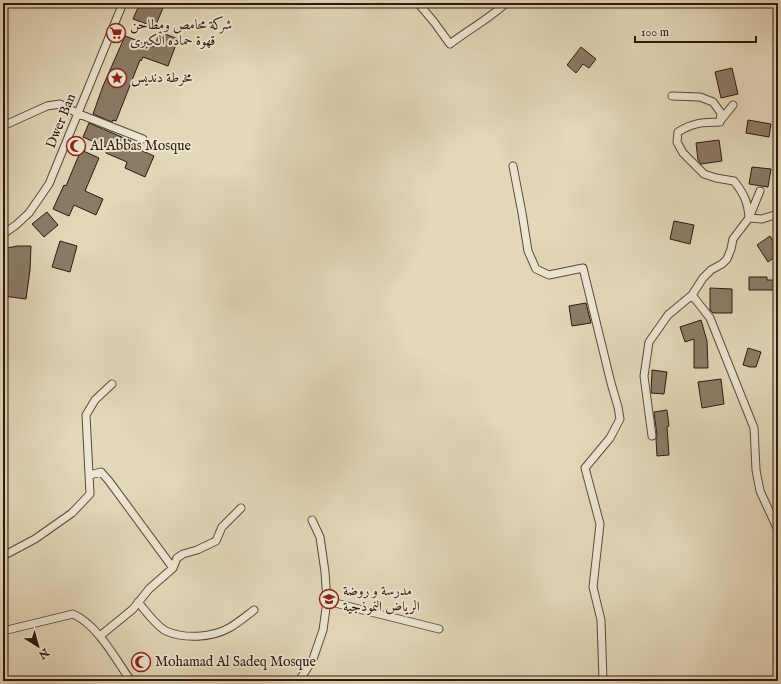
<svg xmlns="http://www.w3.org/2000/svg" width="781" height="684" font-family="'IM FELL English',Amiri,serif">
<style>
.building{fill:#8b7c67;stroke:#2c180f}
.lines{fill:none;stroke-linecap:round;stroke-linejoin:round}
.street-casing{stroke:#5a483a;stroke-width:9}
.street{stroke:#ede6d2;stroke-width:7}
.labels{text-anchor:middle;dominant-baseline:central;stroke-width:4;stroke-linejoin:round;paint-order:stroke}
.poi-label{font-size:14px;fill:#2c180f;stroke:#ede6d2;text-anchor:start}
.street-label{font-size:14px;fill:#2c180f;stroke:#ede6d2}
</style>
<rect width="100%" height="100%" fill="#e3d8b9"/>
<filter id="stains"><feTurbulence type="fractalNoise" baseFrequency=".005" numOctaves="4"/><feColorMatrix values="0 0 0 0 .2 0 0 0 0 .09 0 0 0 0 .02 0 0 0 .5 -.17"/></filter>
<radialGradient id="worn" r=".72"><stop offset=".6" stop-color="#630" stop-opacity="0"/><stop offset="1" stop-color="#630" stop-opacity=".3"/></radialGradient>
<path class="building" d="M 140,3 L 165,3 L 155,27 L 133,19 Z
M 160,32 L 178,39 L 168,66 L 143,57 L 141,61 L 140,60 L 116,121 L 113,120 L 112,122 L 93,114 L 103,86 L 125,36 L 154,47 Z
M 581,47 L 596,59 L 589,68 L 583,64 L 576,73 L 567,65 Z
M 732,68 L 738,94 L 721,98 L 715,72 Z
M 748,120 L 771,124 L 769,137 L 746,133 Z
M 89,123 L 131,141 L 129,145 L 154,156 L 145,177 L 125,168 L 127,162 L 106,153 L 108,148 L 83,137 Z
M 719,140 L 722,161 L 701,164 L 698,160 L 696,143 Z
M 81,150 L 99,158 L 85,191 L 103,199 L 96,215 L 74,205 L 69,216 L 53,209 L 64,185 L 66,186 Z
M 752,167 L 771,169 L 768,187 L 749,184 Z
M 47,212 L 58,225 L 44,237 L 32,224 Z
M 674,221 L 694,225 L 690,244 L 670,239 Z
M 770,236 L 778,249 L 778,255 L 768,262 L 757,245 Z
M 60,241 L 77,246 L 70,272 L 52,267 Z
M 17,246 L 31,246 L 30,270 L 26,299 L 3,296 L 3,249 Z
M 749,277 L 767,277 L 767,280 L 778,280 L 778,290 L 749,290 Z
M 710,288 L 732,289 L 732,313 L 713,313 L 710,310 Z
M 586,303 L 591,323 L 572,326 L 569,306 Z
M 701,320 L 707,341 L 708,368 L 694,368 L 694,339 L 685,342 L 680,327 Z
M 748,348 L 761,352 L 756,367 L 750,367 L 743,365 Z
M 652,370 L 667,372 L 664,394 L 651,393 Z
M 721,379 L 724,404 L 702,408 L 698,382 Z
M 667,410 L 669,426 L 667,427 L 669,455 L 657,456 L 656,439 L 657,435 L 654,412 Z"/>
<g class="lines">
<defs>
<path id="street" d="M 418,3 L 434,22 L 450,44 C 468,30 489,19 506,3
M 721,120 L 733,105
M 3,126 L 47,106 L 60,104 L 79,114 L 143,139
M 513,166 L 522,213 L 528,251 L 536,269 L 549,275 L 583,268 L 611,383 L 618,407 L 620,419 L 610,438 L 585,468 L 600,524 L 593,587 L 601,620 L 603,681
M 760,191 L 749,218 L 762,219 L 778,214
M 3,234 L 16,225 L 29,213 L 49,184 L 123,3
M 692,295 L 710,318 L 754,428 L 756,470 L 760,491 L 778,530
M 652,436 L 644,376 L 649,342 L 668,315 L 692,295 L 703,278 L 711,270 L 722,264 L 727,259 L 731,249 L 733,239 L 749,218 C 748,202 744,194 734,181 L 716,178 L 704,174 L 683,153 L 677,142 L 678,132 C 692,123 703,122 720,122 L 721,113 L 713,102 L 700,97 L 672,96
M 90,475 L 101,472 L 109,481 L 173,568 L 149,589 L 133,609 L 100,636
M 3,556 L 35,539 L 72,513 L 90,494 L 86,415 L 95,400 L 112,384
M 173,568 L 177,558 L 183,554 L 197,550 L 216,541 L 222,527 L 241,508
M 327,601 L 439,629
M 138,602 C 145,610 156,626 166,631 C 184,639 211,638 229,628 C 238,623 246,616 254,610
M 3,631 L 73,614 C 98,625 116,660 131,681
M 299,681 L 313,659 L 323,630 L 327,601 L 325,572 L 320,537 L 312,520"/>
</defs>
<use href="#street" class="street-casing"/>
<use href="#street" class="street"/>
</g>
<defs>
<symbol id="supermarket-ring" viewBox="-11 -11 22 22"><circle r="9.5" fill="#ede6d2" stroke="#8f2418" stroke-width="1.5"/><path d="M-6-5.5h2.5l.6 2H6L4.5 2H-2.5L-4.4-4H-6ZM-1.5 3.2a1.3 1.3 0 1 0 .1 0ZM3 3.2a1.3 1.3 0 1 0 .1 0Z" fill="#8f2418"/></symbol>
<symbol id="sight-ring" viewBox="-11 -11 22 22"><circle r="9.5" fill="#ede6d2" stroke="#8f2418" stroke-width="1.5"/><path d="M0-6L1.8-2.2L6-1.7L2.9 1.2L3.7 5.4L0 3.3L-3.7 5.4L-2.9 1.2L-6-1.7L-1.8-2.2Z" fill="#8f2418"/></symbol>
<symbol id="mosque-ring" viewBox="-11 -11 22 22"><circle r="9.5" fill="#ede6d2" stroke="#8f2418" stroke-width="1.5"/><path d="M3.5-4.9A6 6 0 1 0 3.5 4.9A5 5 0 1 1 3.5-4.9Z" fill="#8f2418"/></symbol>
<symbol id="school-ring" viewBox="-11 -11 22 22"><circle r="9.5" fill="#ede6d2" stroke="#8f2418" stroke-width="1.5"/><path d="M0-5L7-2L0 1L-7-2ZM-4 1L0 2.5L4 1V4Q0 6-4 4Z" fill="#8f2418"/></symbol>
</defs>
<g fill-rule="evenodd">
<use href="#supermarket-ring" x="105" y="22" width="22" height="22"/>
<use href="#sight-ring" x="106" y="67" width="22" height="22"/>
<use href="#mosque-ring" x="65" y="135" width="22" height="22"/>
<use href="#school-ring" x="318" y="588" width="22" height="22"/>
<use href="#mosque-ring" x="130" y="651" width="22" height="22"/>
</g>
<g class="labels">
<g class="poi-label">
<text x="130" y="25">شركة محامص ومطاحن<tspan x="130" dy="16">قهوة حماده الكبرى</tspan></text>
<text x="131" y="78">مخرطة دنديس</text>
<text x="90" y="146">Al Abbas Mosque</text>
<text x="343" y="591">مدرسة و روضة<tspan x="343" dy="16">الرياض النموذجية</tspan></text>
<text x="155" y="662">Mohamad Al Sadeq Mosque</text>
</g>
<g class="street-label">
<text transform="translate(61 121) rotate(-68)">Dwer Ban</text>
</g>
</g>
<rect width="781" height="684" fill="none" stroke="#e3d8b9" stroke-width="16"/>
<rect x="4" y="4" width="773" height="676" fill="none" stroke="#2c180f" stroke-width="2"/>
<rect x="8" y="8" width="765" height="668" fill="none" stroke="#2c180f"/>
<g transform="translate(38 646) rotate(143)" stroke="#ede6d2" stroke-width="3" paint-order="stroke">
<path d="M0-3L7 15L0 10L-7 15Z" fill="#2c180f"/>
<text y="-6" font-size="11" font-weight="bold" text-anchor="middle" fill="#2c180f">N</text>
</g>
<path d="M635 36v6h121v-6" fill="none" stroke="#2c180f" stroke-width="2"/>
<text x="641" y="36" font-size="12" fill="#2c180f" stroke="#ede6d2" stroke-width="3" paint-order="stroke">100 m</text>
<rect width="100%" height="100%" filter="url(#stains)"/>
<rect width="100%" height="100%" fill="url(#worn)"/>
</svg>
